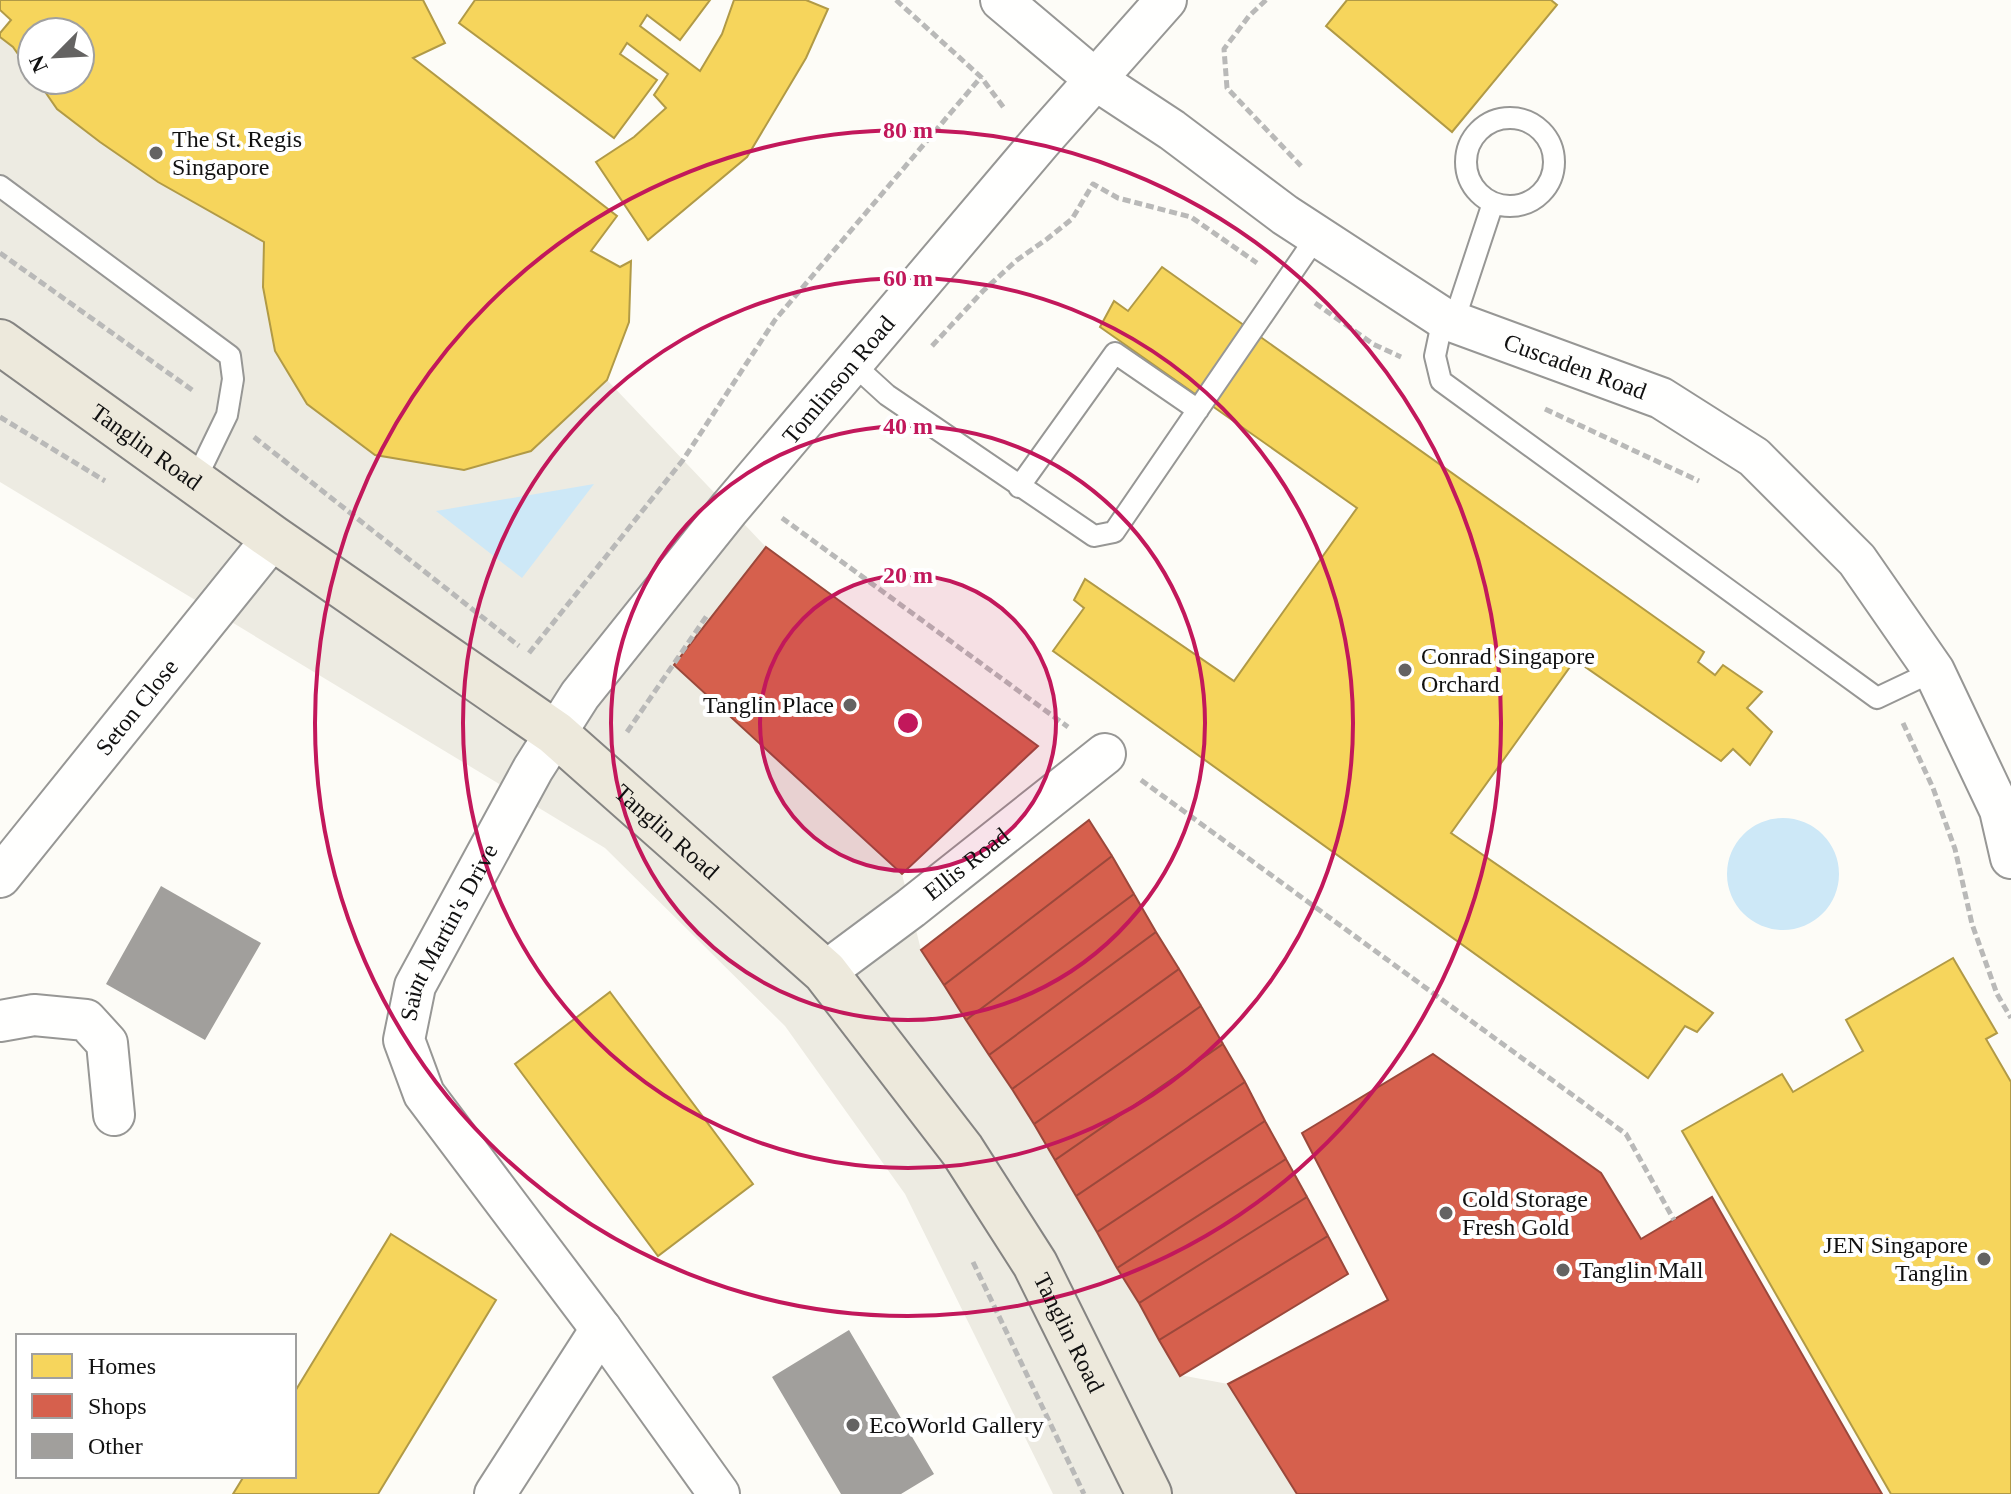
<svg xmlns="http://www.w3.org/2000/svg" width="2011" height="1494" font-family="Georgia,serif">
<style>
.plaza{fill:#edebe2}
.water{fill:#cde8f7}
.homes{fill:#f6d55c;stroke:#b19a46;stroke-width:2}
.shops{fill:#d6604d;stroke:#9b483b;stroke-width:2}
.building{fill:#a19f9c}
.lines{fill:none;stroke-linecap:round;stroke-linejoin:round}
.lane-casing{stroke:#979795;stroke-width:24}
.street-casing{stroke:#979795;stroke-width:44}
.primary-casing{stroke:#858482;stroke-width:48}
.path{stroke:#b9b9b8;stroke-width:5;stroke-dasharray:8 4;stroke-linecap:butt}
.lane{stroke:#fffffe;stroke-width:20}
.street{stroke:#fffffe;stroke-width:40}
.primary{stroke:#ede9dc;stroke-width:44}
.ring{fill:none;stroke:#c2185b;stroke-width:4}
.poi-dot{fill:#646362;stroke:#fff;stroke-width:3}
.labels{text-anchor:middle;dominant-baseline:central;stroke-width:8;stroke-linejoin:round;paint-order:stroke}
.poi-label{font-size:24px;fill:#111;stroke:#fff;text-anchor:start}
.street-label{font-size:24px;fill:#111;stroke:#fff}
.centre{fill:#c2185b;stroke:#fff;stroke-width:4}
.ring-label{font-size:24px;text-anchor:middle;font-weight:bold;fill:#c2185b;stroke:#fff;stroke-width:8;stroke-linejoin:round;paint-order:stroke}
</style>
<rect width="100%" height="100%" fill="#fdfcf7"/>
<path class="plaza" d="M 0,37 L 13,47 L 32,74 L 32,80 L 36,80 L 57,109 L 100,142 L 158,182 L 264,242 L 263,287 L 307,404 L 375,455 L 464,470 L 531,451 L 607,380 L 766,547 L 674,665 L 902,874 L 921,950 L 1034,1124 L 1180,1375 L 1228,1384 L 1297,1494 L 1053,1494 L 905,1194 L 785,1026 L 605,848 L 0,482 Z"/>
<path class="water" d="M 594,484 L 522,578 L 436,511 Z
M1727 874a56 56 0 1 1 112 0a56 56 0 1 1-112 0Z"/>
<path class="homes" d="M 0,0 L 423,0 L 445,43 L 413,58 L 617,216 L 591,251 L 620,267 L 631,261 L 629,322 L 607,380 L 531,451 L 464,470 L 375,455 L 307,404 L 275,351 L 263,287 L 264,242 L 158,182 L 100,142 L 57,109 L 37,80 L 80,80 L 80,32 L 32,32 L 32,74 L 13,47 L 0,37 L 0,33 L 11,20 L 0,10 Z
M 475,0 L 710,0 L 680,40 L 647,15 L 640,26 L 700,71 L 722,34 L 734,0 L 806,0 L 828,9 L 806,58 L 747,157 L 648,240 L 596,162 L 634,137 L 666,108 L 654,95 L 668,74 L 627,43 L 620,54 L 657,80 L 614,138 L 459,23 Z
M 1347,0 L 1551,0 L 1557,5 L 1452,132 L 1326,26 Z
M 1162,267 L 1704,652 L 1698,662 L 1715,675 L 1723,665 L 1762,692 L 1747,708 L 1772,732 L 1750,765 L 1733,749 L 1721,761 L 1575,660 L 1451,833 L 1713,1013 L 1697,1032 L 1685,1026 L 1648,1078 L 1053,651 L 1084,608 L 1074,600 L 1085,579 L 1234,681 L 1357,508 L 1100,327 L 1114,301 L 1128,311 Z
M 1953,958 L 1997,1033 L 1986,1039 L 2011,1082 L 2011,1494 L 1891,1494 L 1682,1131 L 1782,1074 L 1793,1092 L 1863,1051 L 1846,1020 Z
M 610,992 L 753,1184 L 658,1256 L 515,1064 Z
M 391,1234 L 496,1300 L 378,1494 L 233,1494 L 244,1476 L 294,1476 L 294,1393 Z"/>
<path class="shops" d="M 766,547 L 1038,746 L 902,874 L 674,665 Z
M 1089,820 L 1112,856 L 944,985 L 921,950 Z
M 1112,856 L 1134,894 L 966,1020 L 944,985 Z
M 1134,894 L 1156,932 L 989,1055 L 966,1020 Z
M 1156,932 L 1179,969 L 1012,1089 L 989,1055 Z
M 1179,969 L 1201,1006 L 1034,1124 L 1012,1089 Z
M 1201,1006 L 1223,1044 L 1055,1160 L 1034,1124 Z
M 1223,1044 L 1245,1082 L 1076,1196 L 1055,1160 Z
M 1433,1054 L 1601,1173 L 1641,1239 L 1712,1197 L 1882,1494 L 1297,1494 L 1228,1384 L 1388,1300 L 1302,1133 Z
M 1245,1082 L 1265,1121 L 1097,1232 L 1076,1196 Z
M 1265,1121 L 1286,1159 L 1117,1268 L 1097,1232 Z
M 1286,1159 L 1307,1197 L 1139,1303 L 1117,1268 Z
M 1307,1197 L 1328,1236 L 1159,1340 L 1139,1303 Z
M 1328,1236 L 1348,1274 L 1180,1376 L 1159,1340 Z"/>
<path class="building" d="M 161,886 L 261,943 L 205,1040 L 106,984 Z
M 849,1330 L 934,1474 L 901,1494 L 841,1494 L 772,1377 Z"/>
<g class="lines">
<defs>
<path id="lane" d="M1466 162a44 44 0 1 1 88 0a44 44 0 1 1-88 0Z
M 0,186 L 230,356 L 233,379 L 227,415 L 195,481
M 1443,318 L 1435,356 L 1441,381 L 1877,698 L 1934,671
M 1454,321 L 1493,203
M 853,364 L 887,395 L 1094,536 L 1114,532 L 1317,236
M 1019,487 L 1115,353 L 1198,410"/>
<g id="street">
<path id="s1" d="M 1001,0 L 1096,80 L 1172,130 L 1285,215 L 1443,318 L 1661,398 L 1754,457 L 1857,560 L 1934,671 L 2000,810 L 2011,858"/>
<path id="s2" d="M 0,877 L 273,538"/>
<path id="s3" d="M 825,972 L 911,908 L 1105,754"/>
<path d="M 0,1021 L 34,1015 L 86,1020 L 107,1043 L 114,1115"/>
<path d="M 495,1494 L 601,1329"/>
<path id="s4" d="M 719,1494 L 601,1329 L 424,1094 L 404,1040 L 415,986 L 533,769 L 580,695 L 729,509 L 1041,141 L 1166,0"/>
</g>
<g id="primary">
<path id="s5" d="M 0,342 L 273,538 L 555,733 L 825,972 L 962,1150 L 1035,1264 L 1149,1494"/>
</g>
</defs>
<use href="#lane" class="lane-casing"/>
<use href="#street" class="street-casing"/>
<use href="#primary" class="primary-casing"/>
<path class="path" d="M 896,0 L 981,77 L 1004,108
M 1266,0 L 1249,16 L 1224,49 L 1227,88 L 1301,166
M 0,253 L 195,392
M 1315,303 L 1373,344 L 1401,357
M 932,346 L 983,291 L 1017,260 L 1047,239 L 1072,219 L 1093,184 L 1118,198 L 1191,217 L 1257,263
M 1545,409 L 1699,481
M 0,417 L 105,481
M 254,437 L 519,646
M 782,518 L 1068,727
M 529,653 L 683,460 L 775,320 L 981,77
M 1903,723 L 1933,788 L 1955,849 L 1972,924 L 1997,994 L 2011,1018
M 627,732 L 708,614
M 1141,780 L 1626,1134 L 1674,1220
M 973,1262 L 1084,1494"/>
<use href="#lane" class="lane"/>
<use href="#street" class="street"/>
<use href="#primary" class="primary"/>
</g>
<circle cx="908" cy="723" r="148" fill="#c2185b" fill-opacity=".12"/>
<g class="ring">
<circle cx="908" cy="723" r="148"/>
<circle cx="908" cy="723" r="297"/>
<circle cx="908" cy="723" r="445"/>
<circle cx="908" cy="723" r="593"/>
</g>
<g class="poi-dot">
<circle cx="156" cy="153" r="8"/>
<circle cx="1405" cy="670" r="8"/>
<circle cx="850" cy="705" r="8"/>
<circle cx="1446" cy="1213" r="8"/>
<circle cx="1984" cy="1259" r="8"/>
<circle cx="1563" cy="1270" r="8"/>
<circle cx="853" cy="1425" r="8"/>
</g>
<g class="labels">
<g class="poi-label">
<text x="172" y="139">The St. Regis<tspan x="172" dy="28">Singapore</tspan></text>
<text x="1421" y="656">Conrad Singapore<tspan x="1421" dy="28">Orchard</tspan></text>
<text x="834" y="705" text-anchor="end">Tanglin Place</text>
<text x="1462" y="1199">Cold Storage<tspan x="1462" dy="28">Fresh Gold</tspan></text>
<text x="1968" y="1245" text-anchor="end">JEN Singapore<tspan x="1968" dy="28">Tanglin</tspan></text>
<text x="1579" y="1270">Tanglin Mall</text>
<text x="869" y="1425">EcoWorld Gallery</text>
</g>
<g class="street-label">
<text stroke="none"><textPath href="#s1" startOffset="686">Cuscaden Road</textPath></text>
<text stroke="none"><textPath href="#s4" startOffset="1352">Tomlinson Road</textPath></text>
<text stroke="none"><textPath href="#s5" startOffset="180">Tanglin Road</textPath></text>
<text stroke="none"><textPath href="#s2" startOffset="218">Seton Close</textPath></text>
<text stroke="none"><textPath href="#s5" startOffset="828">Tanglin Road</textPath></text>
<text stroke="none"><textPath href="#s3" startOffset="178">Ellis Road</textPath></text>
<text stroke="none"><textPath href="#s4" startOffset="672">Saint Martin's Drive</textPath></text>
<text stroke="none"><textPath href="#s5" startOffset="1476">Tanglin Road</textPath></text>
</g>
</g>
<circle cx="908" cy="723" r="12" class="centre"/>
<g class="ring-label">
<text x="908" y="138">80 m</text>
<text x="908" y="286">60 m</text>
<text x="908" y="434">40 m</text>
<text x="908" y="583">20 m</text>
</g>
<rect x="16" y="1334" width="280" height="144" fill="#ffffff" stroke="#a0a0a0" stroke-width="2"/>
<rect x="32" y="1354" width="40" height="24" fill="#f6d55c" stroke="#a0a0a0" stroke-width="2"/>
<text x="88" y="1374" font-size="24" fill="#111111">Homes</text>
<rect x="32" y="1394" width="40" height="24" fill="#d6604d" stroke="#a0a0a0" stroke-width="2"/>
<text x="88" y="1414" font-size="24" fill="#111111">Shops</text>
<rect x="32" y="1434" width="40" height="24" fill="#a19f9c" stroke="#a0a0a0" stroke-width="2"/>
<text x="88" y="1454" font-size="24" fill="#111111">Other</text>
<g transform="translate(56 56) rotate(246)"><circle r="38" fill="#ffffff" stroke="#a0a0a0" stroke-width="2"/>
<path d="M0-6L14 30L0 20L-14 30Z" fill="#646362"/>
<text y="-12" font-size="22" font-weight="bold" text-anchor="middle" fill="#111111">N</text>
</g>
</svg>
